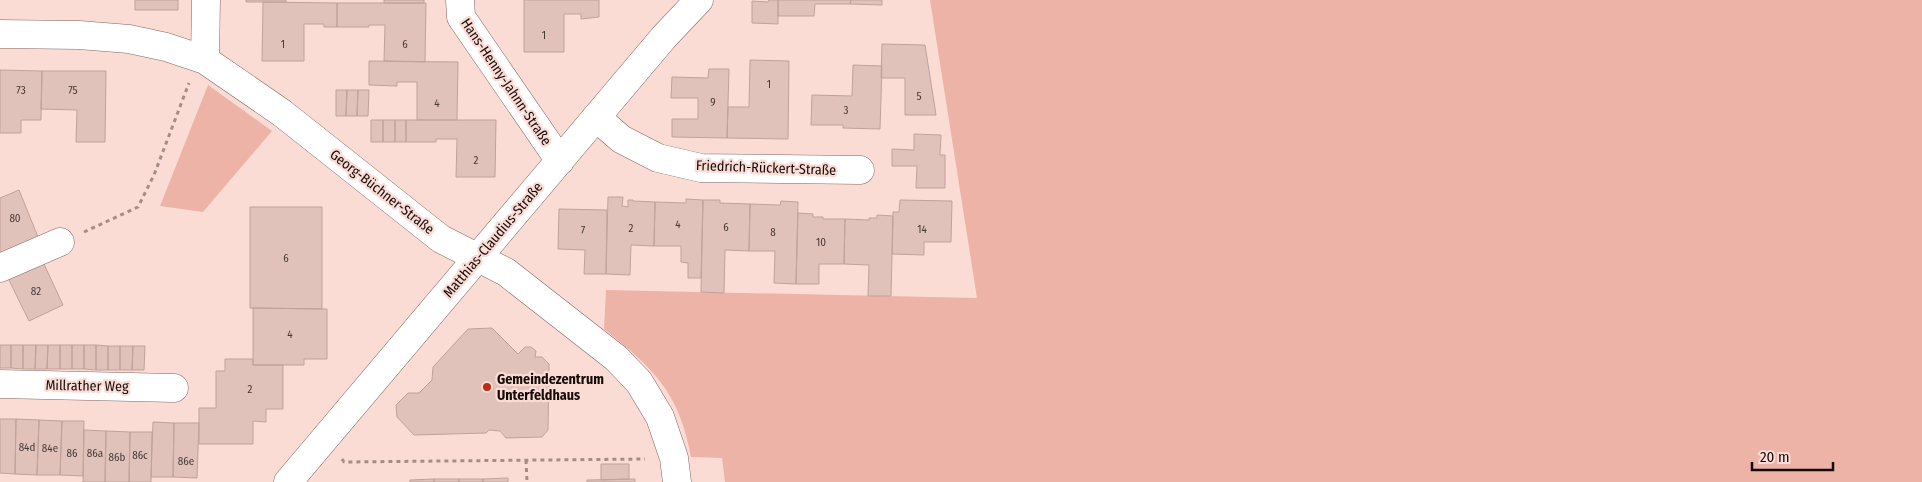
<svg xmlns="http://www.w3.org/2000/svg" width="1922" height="482" font-family="'Fira Sans Condensed',sans-serif">
<style>
.green{fill:#edb3a7}
.building{fill:#e1c2bb;stroke:#c0a29b}
.lines{fill:none;stroke-linecap:round;stroke-linejoin:round}
.minor-casing{stroke:#826761;stroke-width:29}
.path{stroke:#a48d87;stroke-width:3;stroke-dasharray:4 4;stroke-linecap:butt}
.minor{stroke:#fff;stroke-width:28}
.poi-dot{fill:#b92d14;stroke:#fbdcd5;stroke-width:2}
.labels{text-anchor:middle;dominant-baseline:central;stroke-width:4.5;stroke-linejoin:round;paint-order:stroke}
.number-label{font-size:11px;fill:#483936}
.street-label{font-size:14px;fill:#150b09;stroke:#fbdcd5}
.poi-label{font-size:14px;font-weight:bold;fill:#150b09;stroke:#fbdcd5;text-anchor:start}
</style>
<rect width="100%" height="100%" fill="#fbdcd5"/>
<path class="green" d="M 930,0 L 1922,0 L 1922,482 L 725,482 L 722,458 L 691,457 C 679,392 654,369 604,329 L 606,290 L 977,298 Z
M 208,85 L 272,131 L 203,212 L 160,206 Z"/>
<path class="building" d="M 135,0 L 178,0 L 178,10 L 135,10 Z
M 246,0 L 286,0 L 286,2 L 246,2 Z
M 384,0 L 424,0 L 424,3 L 384,3 Z
M 524,0 L 599,0 L 599,17 L 581,19 L 581,14 L 564,14 L 564,52 L 524,52 Z
M 769,0 L 778,0 L 778,24 L 752,23 L 752,1 L 768,2 Z
M 778,0 L 851,0 L 850,4 L 815,4 L 814,16 L 778,16 Z
M 851,0 L 882,0 L 882,5 L 850,4 Z
M 263,2 L 337,3 L 337,27 L 324,27 L 324,24 L 304,24 L 304,61 L 262,61 Z
M 337,3 L 426,3 L 425,62 L 384,61 L 385,25 L 369,25 L 369,27 L 337,27 Z
M 882,44 L 925,45 L 936,115 L 905,115 L 905,78 L 881,78 Z
M 750,60 L 789,61 L 788,139 L 727,138 L 728,107 L 749,107 Z
M 369,61 L 458,62 L 457,120 L 417,120 L 417,82 L 397,82 L 397,86 L 369,85 Z
M 853,65 L 882,66 L 880,129 L 843,128 L 843,125 L 811,125 L 812,95 L 852,96 Z
M 709,69 L 729,69 L 727,138 L 672,137 L 672,119 L 698,119 L 698,98 L 671,98 L 672,77 L 708,78 Z
M 0,70 L 42,71 L 41,120 L 21,120 L 21,133 L 0,133 Z
M 42,71 L 106,71 L 105,142 L 76,142 L 77,110 L 41,109 Z
M 336,90 L 347,90 L 346,116 L 336,116 Z
M 347,90 L 358,90 L 357,116 L 346,116 Z
M 358,90 L 369,90 L 368,116 L 357,116 Z
M 371,120 L 383,120 L 383,142 L 371,142 Z
M 383,120 L 395,120 L 395,142 L 383,142 Z
M 395,120 L 406,120 L 406,142 L 395,142 Z
M 406,120 L 496,120 L 495,177 L 456,177 L 457,139 L 436,139 L 436,142 L 406,142 Z
M 914,134 L 941,135 L 940,155 L 945,155 L 945,188 L 916,188 L 917,166 L 892,166 L 892,149 L 914,150 Z
M 19,190 L 38,237 L 0,253 L 0,198 Z
M 608,197 L 623,197 L 622,206 L 628,207 L 628,200 L 633,200 L 633,201 L 655,202 L 654,246 L 631,245 L 630,275 L 606,274 Z
M 686,199 L 703,200 L 701,278 L 688,278 L 688,263 L 681,262 L 681,246 L 654,246 L 655,202 L 686,203 Z
M 703,200 L 720,200 L 720,203 L 750,204 L 749,251 L 725,250 L 724,293 L 701,292 Z
M 900,200 L 952,201 L 951,242 L 924,242 L 924,255 L 892,254 L 893,212 L 899,212 Z
M 781,201 L 798,202 L 796,284 L 774,283 L 775,251 L 749,251 L 750,204 L 780,205 Z
M 250,207 L 322,207 L 322,309 L 250,308 Z
M 559,209 L 607,210 L 606,274 L 584,274 L 585,250 L 558,249 Z
M 798,213 L 813,214 L 813,217 L 823,217 L 823,219 L 845,219 L 844,264 L 819,264 L 819,284 L 796,284 Z
M 877,215 L 893,216 L 891,296 L 868,296 L 869,265 L 844,264 L 845,219 L 869,220 L 869,218 L 877,218 Z
M 43,262 L 63,305 L 29,321 L 8,278 Z
M 253,308 L 327,309 L 327,359 L 304,359 L 304,365 L 253,365 Z
M 492,328 L 518,354 L 525,347 L 531,347 L 536,351 L 535,357 L 542,357 L 549,364 L 548,430 L 542,437 L 506,438 L 500,431 L 489,430 L 486,433 L 414,435 L 397,417 L 396,405 L 408,393 L 419,393 L 432,380 L 433,367 L 468,329 Z
M 0,345 L 11,345 L 11,368 L 0,368 Z
M 11,345 L 23,345 L 23,369 L 11,368 Z
M 23,345 L 36,345 L 35,369 L 23,369 Z
M 36,345 L 48,345 L 47,369 L 35,369 Z
M 48,345 L 60,345 L 60,369 L 47,369 Z
M 60,345 L 72,345 L 72,369 L 60,369 Z
M 72,345 L 84,345 L 84,369 L 72,369 Z
M 84,345 L 96,345 L 96,370 L 84,369 Z
M 96,345 L 108,346 L 108,370 L 96,370 Z
M 108,346 L 120,346 L 120,370 L 108,370 Z
M 120,346 L 133,346 L 132,370 L 120,370 Z
M 133,346 L 145,346 L 144,370 L 132,370 Z
M 225,359 L 253,359 L 253,365 L 283,365 L 283,409 L 266,409 L 266,422 L 253,421 L 253,444 L 199,444 L 199,408 L 216,408 L 216,371 L 225,371 Z
M 0,419 L 16,419 L 15,474 L 0,473 Z
M 16,419 L 39,420 L 37,475 L 15,474 Z
M 39,420 L 62,421 L 60,475 L 37,475 Z
M 62,421 L 84,421 L 83,476 L 60,475 Z
M 153,422 L 174,423 L 173,477 L 151,477 Z
M 174,423 L 199,423 L 197,478 L 173,477 Z
M 84,430 L 106,431 L 105,482 L 83,482 Z
M 106,431 L 130,432 L 129,482 L 105,482 Z
M 130,432 L 152,432 L 151,482 L 129,482 Z
M 601,464 L 629,464 L 629,479 L 601,480 Z
M 508,478 L 508,482 L 483,482 L 483,479 Z
M 434,479 L 459,479 L 459,482 L 434,482 Z
M 434,479 L 434,482 L 410,482 L 410,480 Z
M 459,479 L 483,479 L 483,482 L 459,482 Z
M 635,479 L 635,482 L 587,482 L 587,480 Z"/>
<g class="lines">
<defs>
<path id="minor" d="M 460,0 L 461,17 L 560,161
M 0,34 L 79,35 L 129,39 L 166,47 L 205,60 L 282,113 L 441,239 L 506,272 L 616,358 L 639,382 L 660,417 L 674,458 L 677,482
M 205,60 L 206,0
M 596,117 L 621,139 L 658,158 L 701,168 L 860,170
M 0,268 L 60,242
M 0,384 L 174,388
M 288,482 L 664,37 L 699,0"/>
</defs>
<use href="#minor" class="minor-casing"/>
<path class="path" d="M 84,232 L 138,207 L 154,175 L 189,83
M 342,459 L 344,462 L 645,459
M 526,460 L 527,482"/>
<use href="#minor" class="minor"/>
</g>
<circle class="poi-dot" cx="487" cy="387" r="5"/>
<g class="labels">
<g class="number-label">
<text x="544" y="35">1</text>
<text x="283" y="44">1</text>
<text x="405" y="44">6</text>
<text x="769" y="84">1</text>
<text x="21" y="90">73</text>
<text x="73" y="90">75</text>
<text x="919" y="96">5</text>
<text x="713" y="102">9</text>
<text x="437" y="103">4</text>
<text x="846" y="110">3</text>
<text x="476" y="160">2</text>
<text x="15" y="218">80</text>
<text x="678" y="224">4</text>
<text x="726" y="227">6</text>
<text x="631" y="228">2</text>
<text x="922" y="229">14</text>
<text x="583" y="230">7</text>
<text x="773" y="232">8</text>
<text x="821" y="242">10</text>
<text x="286" y="258">6</text>
<text x="36" y="291">82</text>
<text x="290" y="334">4</text>
<text x="250" y="389">2</text>
<text x="27" y="447">84d</text>
<text x="50" y="448">84e</text>
<text x="72" y="453">86</text>
<text x="95" y="453">86a</text>
<text x="140" y="455">86c</text>
<text x="117" y="457">86b</text>
<text x="186" y="461">86e</text>
</g>
<g class="street-label">
<text transform="translate(506 82) rotate(56)">Hans-Henny-Jahnn-Straße</text>
<text transform="translate(766 168) rotate(2)">Friedrich-Rückert-Straße</text>
<text transform="translate(382 192) rotate(38)">Georg-Büchner-Straße</text>
<text transform="translate(493 240) rotate(-50)">Matthias-Claudius-Straße</text>
<text transform="translate(87 386) rotate(1)">Millrather Weg</text>
</g>
<g class="poi-label">
<text x="497" y="379">Gemeindezentrum<tspan x="497" dy="16">Unterfeldhaus</tspan></text>
</g>
</g>
<path d="M1752 462v8h81v-8" fill="none" stroke="#150b09" stroke-width="2.5"/>
<text x="1760" y="462" font-size="15" fill="#150b09" stroke="#fbdcd5" stroke-width="4" paint-order="stroke">20 m</text>
</svg>
